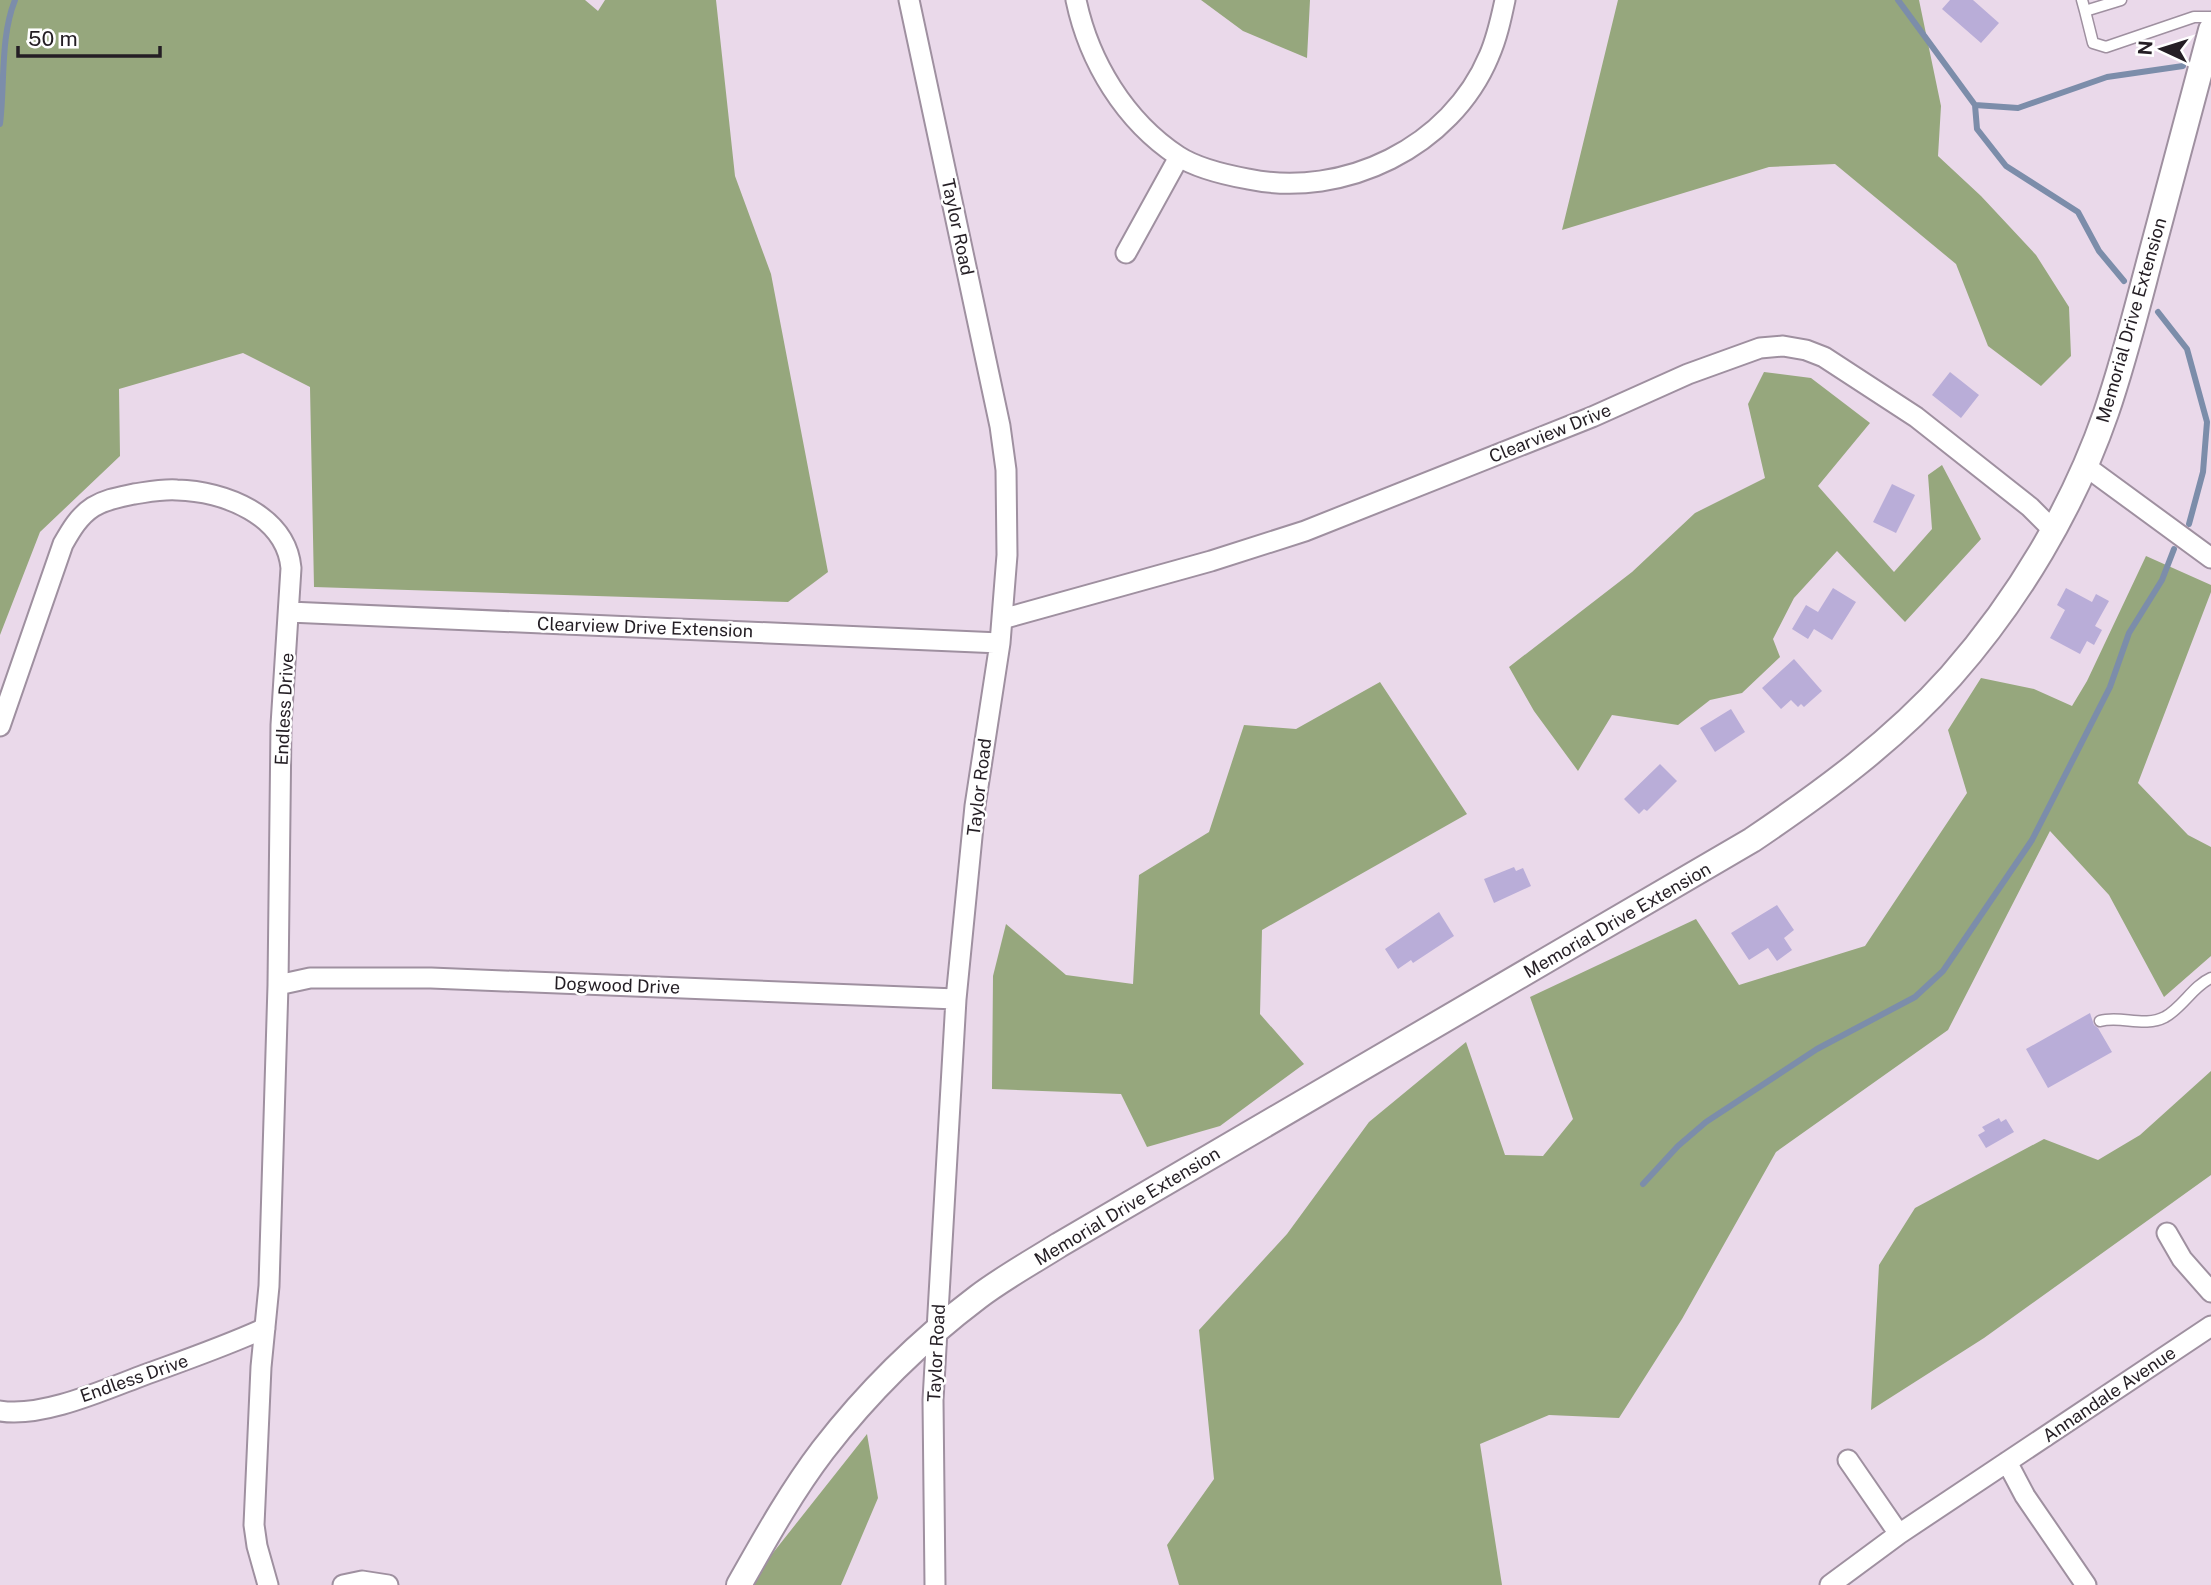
<svg xmlns="http://www.w3.org/2000/svg" width="2211" height="1585" font-family="'Public Sans',sans-serif">
<style>
.forest{fill:#96a77d}
.lines{fill:none;stroke-linecap:round;stroke-linejoin:round}
.stream{stroke:#7c8daa;stroke-width:6}
.building{fill:#b9add8}
.service-casing{stroke:#9f90a0;stroke-width:13}
.minor-casing{stroke:#9f90a0;stroke-width:23}
.tertiary-casing{stroke:#9f90a0;stroke-width:28}
.service{stroke:#fff;stroke-width:10}
.minor{stroke:#fff;stroke-width:19}
.tertiary{stroke:#fff;stroke-width:24}
.labels{text-anchor:middle;dominant-baseline:central;stroke-width:5;stroke-linejoin:round;paint-order:stroke}
.street-label{font-size:18px;fill:#241e24;stroke:#fff}
</style>
<rect width="100%" height="100%" fill="#ead9ea"/>
<path class="forest" d="M 0,0 L 585,0 L 598,11 L 605,0 L 716,0 L 735,176 L 771,274 L 828,572 L 788,602 L 314,587 L 310,387 L 243,353 L 119,389 L 120,456 L 40,532 L 0,635 Z
M 1201,0 L 1310,0 L 1307,58 L 1243,31 Z
M 1618,0 L 1919,0 L 1941,106 L 1938,156 L 1981,196 L 2036,255 L 2069,307 L 2071,356 L 2041,386 L 1988,346 L 1956,264 L 1835,164 L 1769,167 L 1562,230 Z
M 1764,372 L 1811,378 L 1870,423 L 1818,486 L 1894,572 L 1932,529 L 1928,475 L 1942,465 L 1981,539 L 1905,622 L 1837,551 L 1794,598 L 1773,639 L 1780,657 L 1742,693 L 1710,700 L 1678,725 L 1612,715 L 1578,771 L 1534,711 L 1509,667 L 1632,572 L 1695,513 L 1765,478 L 1748,404 Z
M 2146,556 L 2211,585 L 2211,592 L 2138,783 L 2188,835 L 2211,847 L 2211,956 L 2164,997 L 2109,895 L 2050,831 L 1948,1030 L 1776,1152 L 1682,1319 L 1619,1418 L 1549,1415 L 1480,1444 L 1502,1585 L 1179,1585 L 1167,1545 L 1214,1479 L 1199,1330 L 1287,1234 L 1369,1122 L 1466,1042 L 1505,1155 L 1543,1156 L 1573,1119 L 1530,997 L 1696,919 L 1739,985 L 1865,946 L 1967,793 L 1948,730 L 1981,678 L 2034,689 L 2072,706 L 2087,681 Z
M 1380,682 L 1467,814 L 1262,930 L 1260,1014 L 1304,1064 L 1220,1126 L 1147,1147 L 1121,1094 L 992,1089 L 993,976 L 1006,924 L 1066,975 L 1133,984 L 1139,875 L 1209,832 L 1244,725 L 1296,729 Z
M 2211,1071 L 2211,1175 L 1984,1338 L 1871,1410 L 1879,1265 L 1915,1208 L 2044,1139 L 2098,1160 L 2140,1135 Z
M 867,1434 L 878,1498 L 841,1585 L 754,1585 L 761,1568 Z"/>
<g class="lines">
<path class="stream" d="M 1898,0 L 1975,105 L 1977,129 L 2006,166 L 2078,212 L 2099,251 L 2124,281
M 1975,105 L 2018,108 L 2107,77 L 2183,66
M 0,124 C 5,84 0,37 15,0
M 2158,312 L 2187,349 L 2207,422 L 2203,472 L 2189,524
M 1643,1184 L 1678,1146 L 1706,1122 L 1817,1049 L 1915,997 L 1943,971 L 2032,840 L 2110,687 L 2129,633 L 2162,580 L 2174,549"/>
</g>
<path class="building" d="M 1950,0 L 1973,0 L 1999,23 L 1981,43 L 1942,9 Z
M 1950,372 L 1979,395 L 1961,418 L 1932,395 Z
M 1892,484 L 1915,495 L 1896,533 L 1873,522 Z
M 1833,588 L 1856,602 L 1832,640 L 1814,629 L 1808,639 L 1792,629 L 1806,605 L 1818,612 Z
M 2066,588 L 2092,602 L 2096,594 L 2109,601 L 2095,626 L 2102,630 L 2094,645 L 2087,641 L 2080,654 L 2050,638 L 2065,610 L 2057,605 Z
M 1794,659 L 1822,691 L 1804,707 L 1801,704 L 1798,707 L 1791,700 L 1781,709 L 1762,688 Z
M 1731,709 L 1745,732 L 1715,752 L 1700,728 Z
M 1660,764 L 1677,781 L 1647,811 L 1644,809 L 1639,814 L 1624,799 Z
M 1514,867 L 1516,871 L 1523,868 L 1531,886 L 1494,903 L 1484,879 Z
M 1777,905 L 1794,930 L 1784,938 L 1792,950 L 1777,961 L 1768,948 L 1749,960 L 1731,933 Z
M 1439,912 L 1454,936 L 1413,963 L 1411,960 L 1398,969 L 1385,949 Z
M 2090,1013 L 2094,1025 L 2098,1028 L 2112,1052 L 2048,1088 L 2026,1049 Z
M 1999,1118 L 2001,1122 L 2006,1119 L 2014,1132 L 1986,1148 L 1978,1135 L 1985,1131 L 1982,1127 Z"/>
<g class="lines">
<defs>
<path id="service" d="M 2082,0 L 2085,11
M 2121,0 L 2085,11 L 2093,43 L 2106,47 L 2194,17 L 2211,17
M 2100,1021 C 2121,1015 2144,1028 2165,1017 C 2183,1007 2193,986 2211,978"/>
<path id="minor" d="M 909,0 L 1000,426 L 1006,470 L 1007,555 L 1000,643 L 975,806 L 956,999 L 933,1400 L 935,1585
M 1076,0 C 1089,62 1125,121 1178,156 C 1198,169 1226,175 1248,179 C 1344,199 1451,147 1489,56 C 1497,38 1501,19 1505,0
M 1126,253 L 1179,157
M 2084,465 L 2211,558
M 289,612 L 1000,643
M 1002,619 L 1211,561 L 1305,531 L 1592,417 L 1688,374 L 1760,348 L 1783,346 L 1806,350 L 1824,357 L 1916,417 L 2030,507 L 2052,529
M 0,726 L 63,544 C 71,530 79,516 93,507 C 106,499 120,497 134,494 C 148,492 162,489 177,490 C 224,491 286,515 291,568 L 281,725 L 278,985 L 269,1286 L 261,1367 L 254,1525 L 257,1546 L 268,1585
M 278,985 L 310,978 L 431,978 L 956,999
M 2167,1233 L 2182,1259 L 2211,1292
M 0,1411 C 42,1418 104,1390 144,1375 C 185,1360 226,1346 265,1328
M 1848,1460 L 1899,1534
M 2007,1462 L 2025,1496 L 2086,1585
M 343,1585 L 362,1581 L 388,1585
M 1830,1585 L 1899,1534 L 2211,1326"/>
<path id="tertiary" d="M 739,1585 C 765,1539 791,1492 823,1450 C 867,1393 921,1340 978,1297 C 1003,1278 1032,1262 1059,1245 L 1752,840 C 1823,792 1893,741 1951,676 C 2018,600 2073,508 2106,413 C 2124,361 2137,308 2151,255 C 2171,180 2191,105 2211,30"/>
</defs>
<use href="#service" class="service-casing"/>
<use href="#minor" class="minor-casing"/>
<use href="#tertiary" class="tertiary-casing"/>
<use href="#service" class="service"/>
<use href="#minor" class="minor"/>
<use href="#tertiary" class="tertiary"/>
</g>
<g class="labels">
<g class="street-label">
<text transform="translate(958 227) rotate(78)">Taylor Road</text>
<text transform="translate(2131 320) rotate(-74)">Memorial Drive Extension</text>
<text transform="translate(1550 433) rotate(-22)">Clearview Drive</text>
<text transform="translate(645 627) rotate(2)">Clearview Drive Extension</text>
<text transform="translate(284 709) rotate(-87)">Endless Drive</text>
<text transform="translate(979 787) rotate(-83)">Taylor Road</text>
<text transform="translate(1617 920) rotate(-30)">Memorial Drive Extension</text>
<text transform="translate(617 985) rotate(2)">Dogwood Drive</text>
<text transform="translate(1127 1206) rotate(-31)">Memorial Drive Extension</text>
<text transform="translate(936 1353) rotate(-87)">Taylor Road</text>
<text transform="translate(134 1378) rotate(-19)">Endless Drive</text>
<text transform="translate(2109 1394) rotate(-34)">Annandale Avenue</text>
</g>
</g>
<g transform="translate(2162 49) rotate(274)" stroke="#ffffff" stroke-width="5" paint-order="stroke">
<path d="M0-5L12 26L0 18L-12 26Z" fill="#241e24"/>
<text y="-10" font-size="19" font-weight="bold" text-anchor="middle" fill="#241e24">N</text>
</g>
<path d="M18 46v10h142v-10" fill="none" stroke="#241e24" stroke-width="3.5"/>
<text x="28" y="46" font-size="21" fill="#241e24" stroke="#ffffff" stroke-width="5" paint-order="stroke">50 m</text>
</svg>
